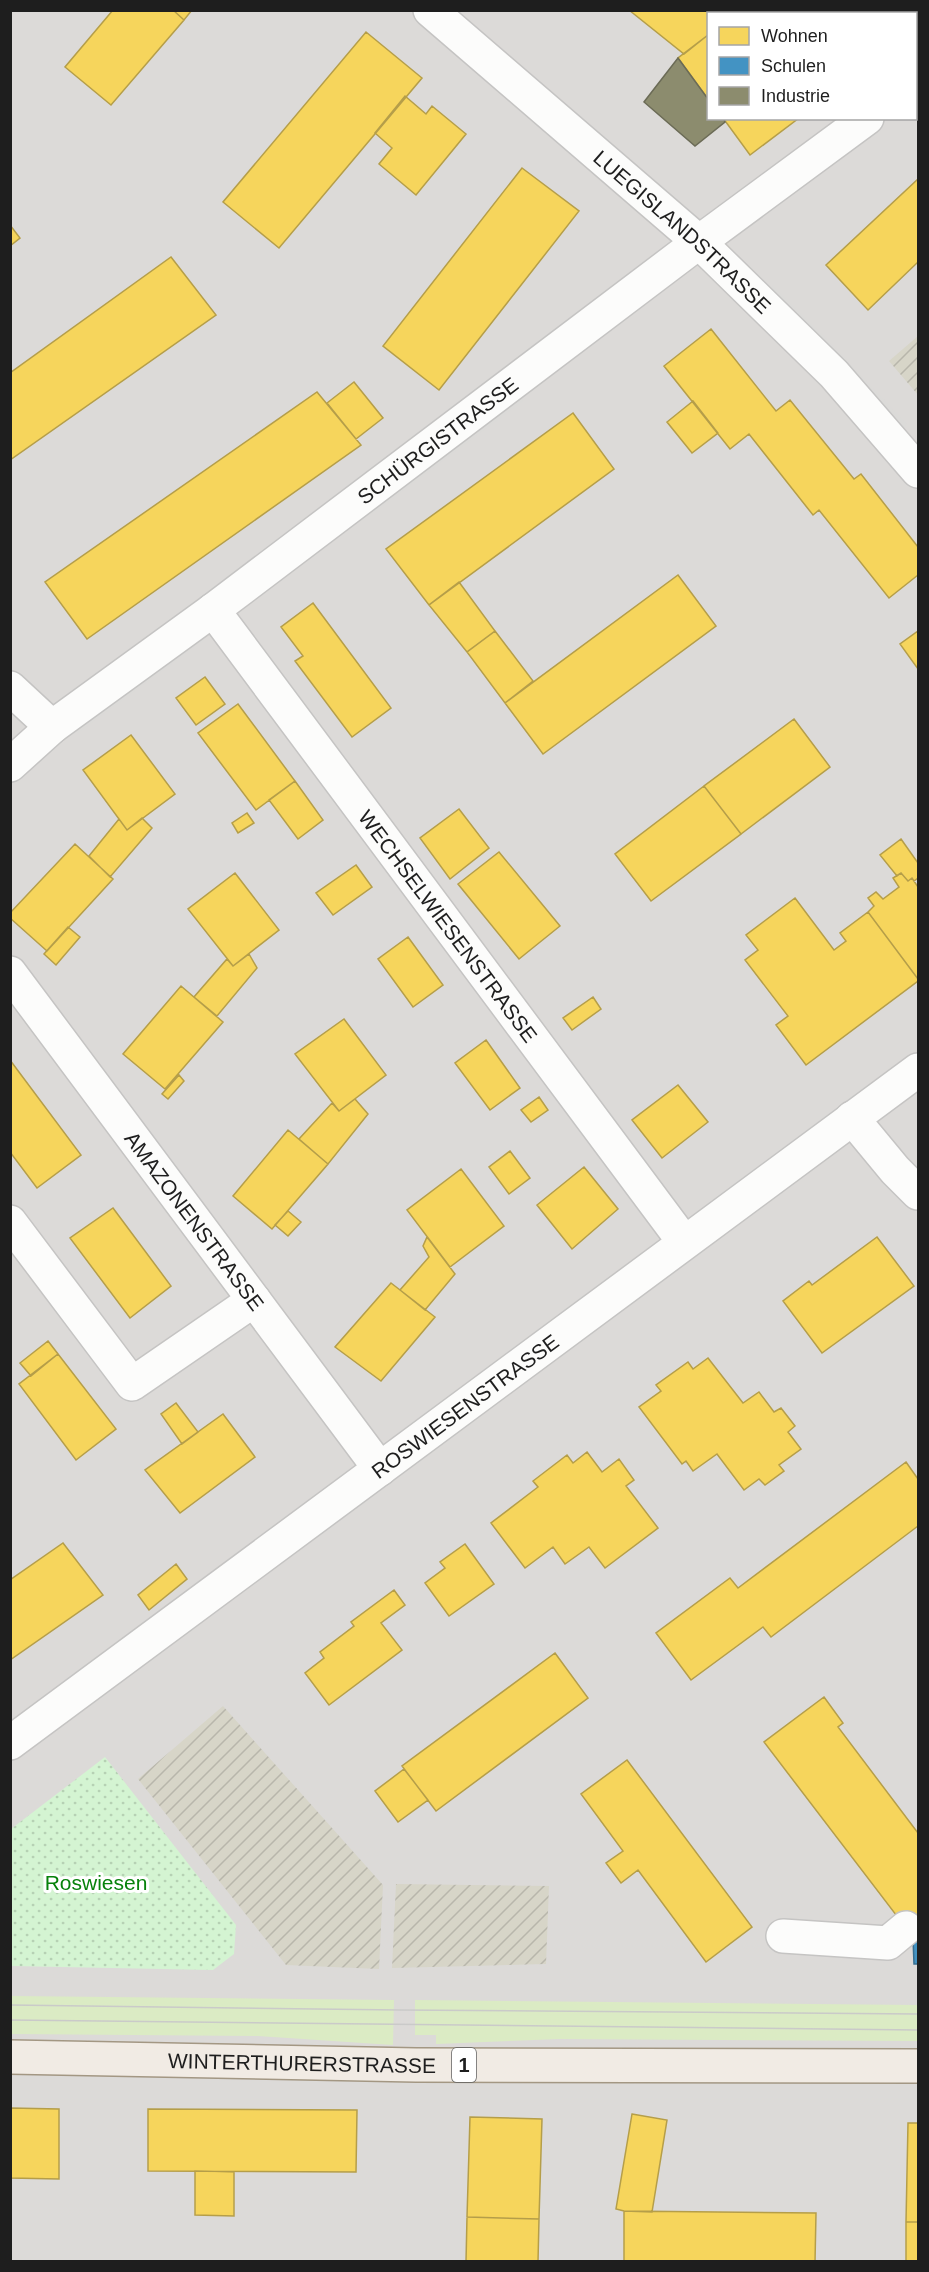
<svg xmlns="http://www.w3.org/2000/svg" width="929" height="2272" font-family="Arial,sans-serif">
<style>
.residential{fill:#dcdad8;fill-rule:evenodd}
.religious{fill:#dbdad8}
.construction{fill:url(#construction-furrows)}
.grass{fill:#dbebc4}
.park{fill:url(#park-dots)}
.homes{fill:#f6d55c;stroke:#b59e49;stroke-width:1.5}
.schools{fill:#4393c3;stroke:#387092;stroke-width:1.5}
.industry{fill:#8c8c6e;stroke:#6b6b56;stroke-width:1.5}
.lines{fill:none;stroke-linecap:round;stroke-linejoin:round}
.minor-casing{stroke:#c5c4c3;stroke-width:36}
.major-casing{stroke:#a39783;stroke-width:36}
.minor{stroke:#fcfcfb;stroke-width:33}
.major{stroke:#f1ebe4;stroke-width:33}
.tram{stroke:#cacac9;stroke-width:1.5}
.labels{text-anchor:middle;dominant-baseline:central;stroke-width:6;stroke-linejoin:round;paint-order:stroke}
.shield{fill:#fff;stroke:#626262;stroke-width:1.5}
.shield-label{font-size:20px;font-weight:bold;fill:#1e1e1e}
.street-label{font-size:21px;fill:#1e1e1e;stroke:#fff}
.park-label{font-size:21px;fill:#07820b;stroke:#fff}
</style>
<defs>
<pattern id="construction-furrows" width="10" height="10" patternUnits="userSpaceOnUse" patternTransform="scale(1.5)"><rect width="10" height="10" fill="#d7d5c8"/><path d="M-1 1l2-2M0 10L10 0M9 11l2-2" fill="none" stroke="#b8b6ab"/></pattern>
<pattern id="park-dots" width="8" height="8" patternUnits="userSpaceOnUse" patternTransform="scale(1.5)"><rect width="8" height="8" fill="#d4f4d2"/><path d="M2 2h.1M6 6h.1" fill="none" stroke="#b6d1b4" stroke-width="1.8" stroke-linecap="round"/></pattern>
</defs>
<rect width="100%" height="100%" fill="#edeae7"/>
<path class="residential" d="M 11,11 L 918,11 L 918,2261 L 11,2261 ZM 708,14 L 916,14 L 916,118 L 708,118 Z"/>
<path class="religious" d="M 773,285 L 816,328 L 907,424 L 898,432 L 764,294 Z
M 516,391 L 523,401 L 372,514 L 365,505 Z
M 197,631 L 204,640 L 78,733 L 72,724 Z"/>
<path class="construction" d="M 918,336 L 918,395 L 889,361 Z
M 223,1706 L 383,1885 L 379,1969 L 286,1965 L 138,1779 Z
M 396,1884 L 549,1886 L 546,1964 L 392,1968 Z"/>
<path class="grass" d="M 11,1996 L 394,2000 L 393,2045 L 258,2036 L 11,2034 Z
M 415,2000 L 918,2005 L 918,2041 L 559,2039 L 436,2044 L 436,2035 L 415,2035 Z"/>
<path class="park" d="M 105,1757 L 236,1925 L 234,1954 L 213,1970 L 11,1966 L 11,1829 Z"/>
<path class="homes" d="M 113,10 L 173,10 L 184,20 L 111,105 L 65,67 Z
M 173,10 L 192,10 L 184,20 Z
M 629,10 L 733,10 L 736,13 L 708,14 L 708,35 L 684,54 Z
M 872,10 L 918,10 L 918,28 L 916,30 L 916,14 L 875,14 Z
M 366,32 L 422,78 L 279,248 L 223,202 Z
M 708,35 L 708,99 L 678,58 Z
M 405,96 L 426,114 L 432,106 L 466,134 L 416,195 L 379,164 L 392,148 L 375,133 Z
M 723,118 L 799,118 L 750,155 Z
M 522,168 L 579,211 L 439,390 L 383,346 Z
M 918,179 L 918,262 L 868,310 L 826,265 Z
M 10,225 L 20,238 L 10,246 Z
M 171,257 L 216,315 L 10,460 L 10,373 Z
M 711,329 L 776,411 L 790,400 L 854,479 L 861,474 L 918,547 L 918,575 L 889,598 L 819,510 L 813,515 L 749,434 L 730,449 L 664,366 Z
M 354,382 L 383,418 L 356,439 L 327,403 Z
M 317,392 L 361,445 L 87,639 L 45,582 Z
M 693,401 L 718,433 L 692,453 L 667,422 Z
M 573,413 L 614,469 L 429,605 L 386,549 Z
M 678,575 L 716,626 L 543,754 L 505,703 Z
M 459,582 L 495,631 L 467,652 L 429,605 Z
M 313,603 L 391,708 L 352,737 L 295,661 L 303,656 L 281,627 Z
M 495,631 L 533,681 L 505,703 L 467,652 Z
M 918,631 L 918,669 L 900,644 Z
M 205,677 L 225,704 L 196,725 L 176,698 Z
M 238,704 L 295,781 L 256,810 L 198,733 Z
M 794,719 L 830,767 L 741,834 L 704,786 Z
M 131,735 L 175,794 L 127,830 L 83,770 Z
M 295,781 L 323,820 L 298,839 L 269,800 Z
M 704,786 L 741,834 L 651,901 L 615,854 Z
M 459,809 L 489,848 L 450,879 L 420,838 Z
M 247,813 L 254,823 L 238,833 L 232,823 Z
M 142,818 L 152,828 L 110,877 L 89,856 L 119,819 L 127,830 Z
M 901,839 L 918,863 L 918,878 L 914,881 L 912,878 L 908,881 L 901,873 L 897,876 L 880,855 Z
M 75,844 L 113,879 L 47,951 L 10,918 L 10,913 Z
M 499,852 L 560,926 L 519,959 L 458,884 Z
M 356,865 L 372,887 L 333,915 L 316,893 Z
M 235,873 L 279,930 L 233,966 L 188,909 Z
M 901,873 L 908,881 L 912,878 L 918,887 L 918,979 L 868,912 L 874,906 L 868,898 L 876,892 L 883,899 L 899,887 L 893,878 Z
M 795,898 L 834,950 L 846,941 L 840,933 L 868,912 L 918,979 L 918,981 L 806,1065 L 776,1025 L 788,1016 L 745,960 L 758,950 L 746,935 Z
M 68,927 L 80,937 L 56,965 L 44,954 Z
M 408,937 L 443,985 L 413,1007 L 378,959 Z
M 249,954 L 257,968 L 217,1016 L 194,997 L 227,959 L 233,966 Z
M 181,986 L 223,1022 L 165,1089 L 123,1054 Z
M 593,997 L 601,1009 L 572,1030 L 563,1018 Z
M 344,1019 L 386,1075 L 339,1111 L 295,1054 Z
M 486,1040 L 520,1088 L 490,1110 L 455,1063 Z
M 10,1060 L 81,1155 L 37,1188 L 10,1152 Z
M 179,1075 L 184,1081 L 168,1099 L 162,1094 Z
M 678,1085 L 708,1122 L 662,1158 L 632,1120 Z
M 539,1097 L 548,1110 L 531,1122 L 521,1110 Z
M 355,1099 L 368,1114 L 328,1164 L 299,1139 L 332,1103 L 339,1111 Z
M 288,1130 L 328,1164 L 272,1229 L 233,1196 Z
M 510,1151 L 530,1178 L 509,1194 L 489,1167 Z
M 584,1167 L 618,1209 L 572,1249 L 537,1205 Z
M 461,1169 L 504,1226 L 450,1267 L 407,1210 Z
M 113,1208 L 171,1286 L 130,1318 L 70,1238 Z
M 288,1211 L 301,1222 L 288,1236 L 275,1225 Z
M 427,1237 L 455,1274 L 425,1310 L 400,1290 L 429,1257 L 423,1246 Z
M 877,1237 L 914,1286 L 822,1353 L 783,1301 L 809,1281 L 812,1285 Z
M 391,1283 L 435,1317 L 381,1381 L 335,1347 Z
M 48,1341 L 58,1354 L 31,1376 L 20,1363 Z
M 58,1354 L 116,1429 L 76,1460 L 19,1384 Z
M 708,1358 L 743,1403 L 759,1392 L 774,1412 L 781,1408 L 795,1426 L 788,1432 L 801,1449 L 779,1465 L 784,1471 L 765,1485 L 759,1479 L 744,1490 L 717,1454 L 693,1471 L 686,1461 L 682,1464 L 639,1407 L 661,1391 L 656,1385 L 688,1362 L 693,1369 Z
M 176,1403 L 198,1432 L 182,1444 L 161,1414 Z
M 223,1414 L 255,1457 L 180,1513 L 145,1470 Z
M 587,1452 L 602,1472 L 619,1459 L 634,1480 L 626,1486 L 658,1528 L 605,1568 L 589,1547 L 565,1564 L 553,1547 L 525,1568 L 491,1523 L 538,1487 L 533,1481 L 567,1455 L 573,1463 Z
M 906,1462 L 918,1479 L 918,1526 L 771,1637 L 763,1627 L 691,1680 L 656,1633 L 730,1578 L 738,1588 Z
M 63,1543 L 103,1595 L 10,1660 L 10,1580 Z
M 465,1544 L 494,1584 L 449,1616 L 425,1583 L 445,1568 L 440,1562 Z
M 176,1564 L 187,1579 L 149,1610 L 138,1595 Z
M 394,1590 L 405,1605 L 381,1623 L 402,1650 L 329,1705 L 305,1673 L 324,1658 L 320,1652 L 354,1626 L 351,1622 Z
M 555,1653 L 588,1698 L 436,1811 L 402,1766 Z
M 824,1697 L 843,1723 L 838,1727 L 918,1833 L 918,1934 L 906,1928 L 764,1742 Z
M 627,1760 L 752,1927 L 706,1962 L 638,1870 L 621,1883 L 606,1863 L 623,1851 L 581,1794 Z
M 404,1769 L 428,1800 L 398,1822 L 375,1791 Z
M 10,2108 L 59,2109 L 59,2179 L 10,2178 Z
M 148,2109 L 357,2110 L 356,2172 L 148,2171 Z
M 632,2114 L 667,2120 L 652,2212 L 624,2211 L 616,2209 Z
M 470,2117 L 542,2119 L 539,2219 L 467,2217 Z
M 908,2123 L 918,2123 L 918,2222 L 906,2222 Z
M 195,2171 L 234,2172 L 234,2216 L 195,2215 Z
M 624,2211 L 816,2213 L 815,2262 L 624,2262 Z
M 467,2217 L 539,2219 L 538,2262 L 466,2262 Z
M 906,2222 L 918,2222 L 918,2262 L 906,2262 Z"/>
<path class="schools" d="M 918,1934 L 918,1964 L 914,1964 L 913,1938 Z"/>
<path class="industry" d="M 678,58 L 708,99 L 708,118 L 723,118 L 725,122 L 695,146 L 644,102 Z"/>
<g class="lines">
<defs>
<g id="minor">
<path id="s1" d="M 430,10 L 699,242 L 834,374 L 918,471"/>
<path d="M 916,83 L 918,81"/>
<path id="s2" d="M 213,610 L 684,1242"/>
<path d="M 10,688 L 52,727"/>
<path id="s3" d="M 10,765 L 52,727 L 213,610 L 699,242 L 867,118"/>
<path id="s4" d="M 10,973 L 380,1469"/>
<path d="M 852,1118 L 895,1170 L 918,1193"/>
<path d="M 10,1222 L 132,1384 L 254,1300"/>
<path id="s5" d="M 10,1743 L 918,1070"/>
<path d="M 783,1936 L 888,1943 L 906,1928"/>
</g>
<g id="major">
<path id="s6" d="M 10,2057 L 416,2065 L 918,2066"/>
</g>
</defs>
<use href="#minor" class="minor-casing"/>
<use href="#major" class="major-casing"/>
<use href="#minor" class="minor"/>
<use href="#major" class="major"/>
<path class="tram" d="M 10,2005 L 399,2010 L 918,2014
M 10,2020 L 918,2030"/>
</g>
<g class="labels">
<rect class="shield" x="452" y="2048" width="24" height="34" rx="4.5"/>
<g class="shield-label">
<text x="464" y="2065">1</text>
</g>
<g class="street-label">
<text stroke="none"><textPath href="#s1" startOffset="336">LUEGISLANDSTRASSE</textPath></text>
<text stroke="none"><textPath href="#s3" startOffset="537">SCHÜRGISTRASSE</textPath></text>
<text stroke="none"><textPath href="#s2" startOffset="394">WECHSELWIESENSTRASSE</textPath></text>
<text stroke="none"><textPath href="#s4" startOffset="309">AMAZONENSTRASSE</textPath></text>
<text stroke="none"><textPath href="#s5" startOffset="566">ROSWIESENSTRASSE</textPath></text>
<text stroke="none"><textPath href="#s6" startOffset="292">WINTERTHURERSTRASSE</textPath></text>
</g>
<g class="park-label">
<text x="96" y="1882">Roswiesen</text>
</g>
</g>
<rect width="929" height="2272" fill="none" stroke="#1e1e1e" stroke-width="24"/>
<rect x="707" y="12" width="210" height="108" fill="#ffffff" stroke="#a5a5a5" stroke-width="1.5"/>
<rect x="719" y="27" width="30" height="18" fill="#f6d55c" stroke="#a5a5a5" stroke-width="1.5"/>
<text x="761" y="42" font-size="18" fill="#1e1e1e">Wohnen</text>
<rect x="719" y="57" width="30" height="18" fill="#4393c3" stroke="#a5a5a5" stroke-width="1.5"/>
<text x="761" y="72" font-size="18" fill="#1e1e1e">Schulen</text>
<rect x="719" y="87" width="30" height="18" fill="#8c8c6e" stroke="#a5a5a5" stroke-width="1.5"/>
<text x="761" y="102" font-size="18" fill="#1e1e1e">Industrie</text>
</svg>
